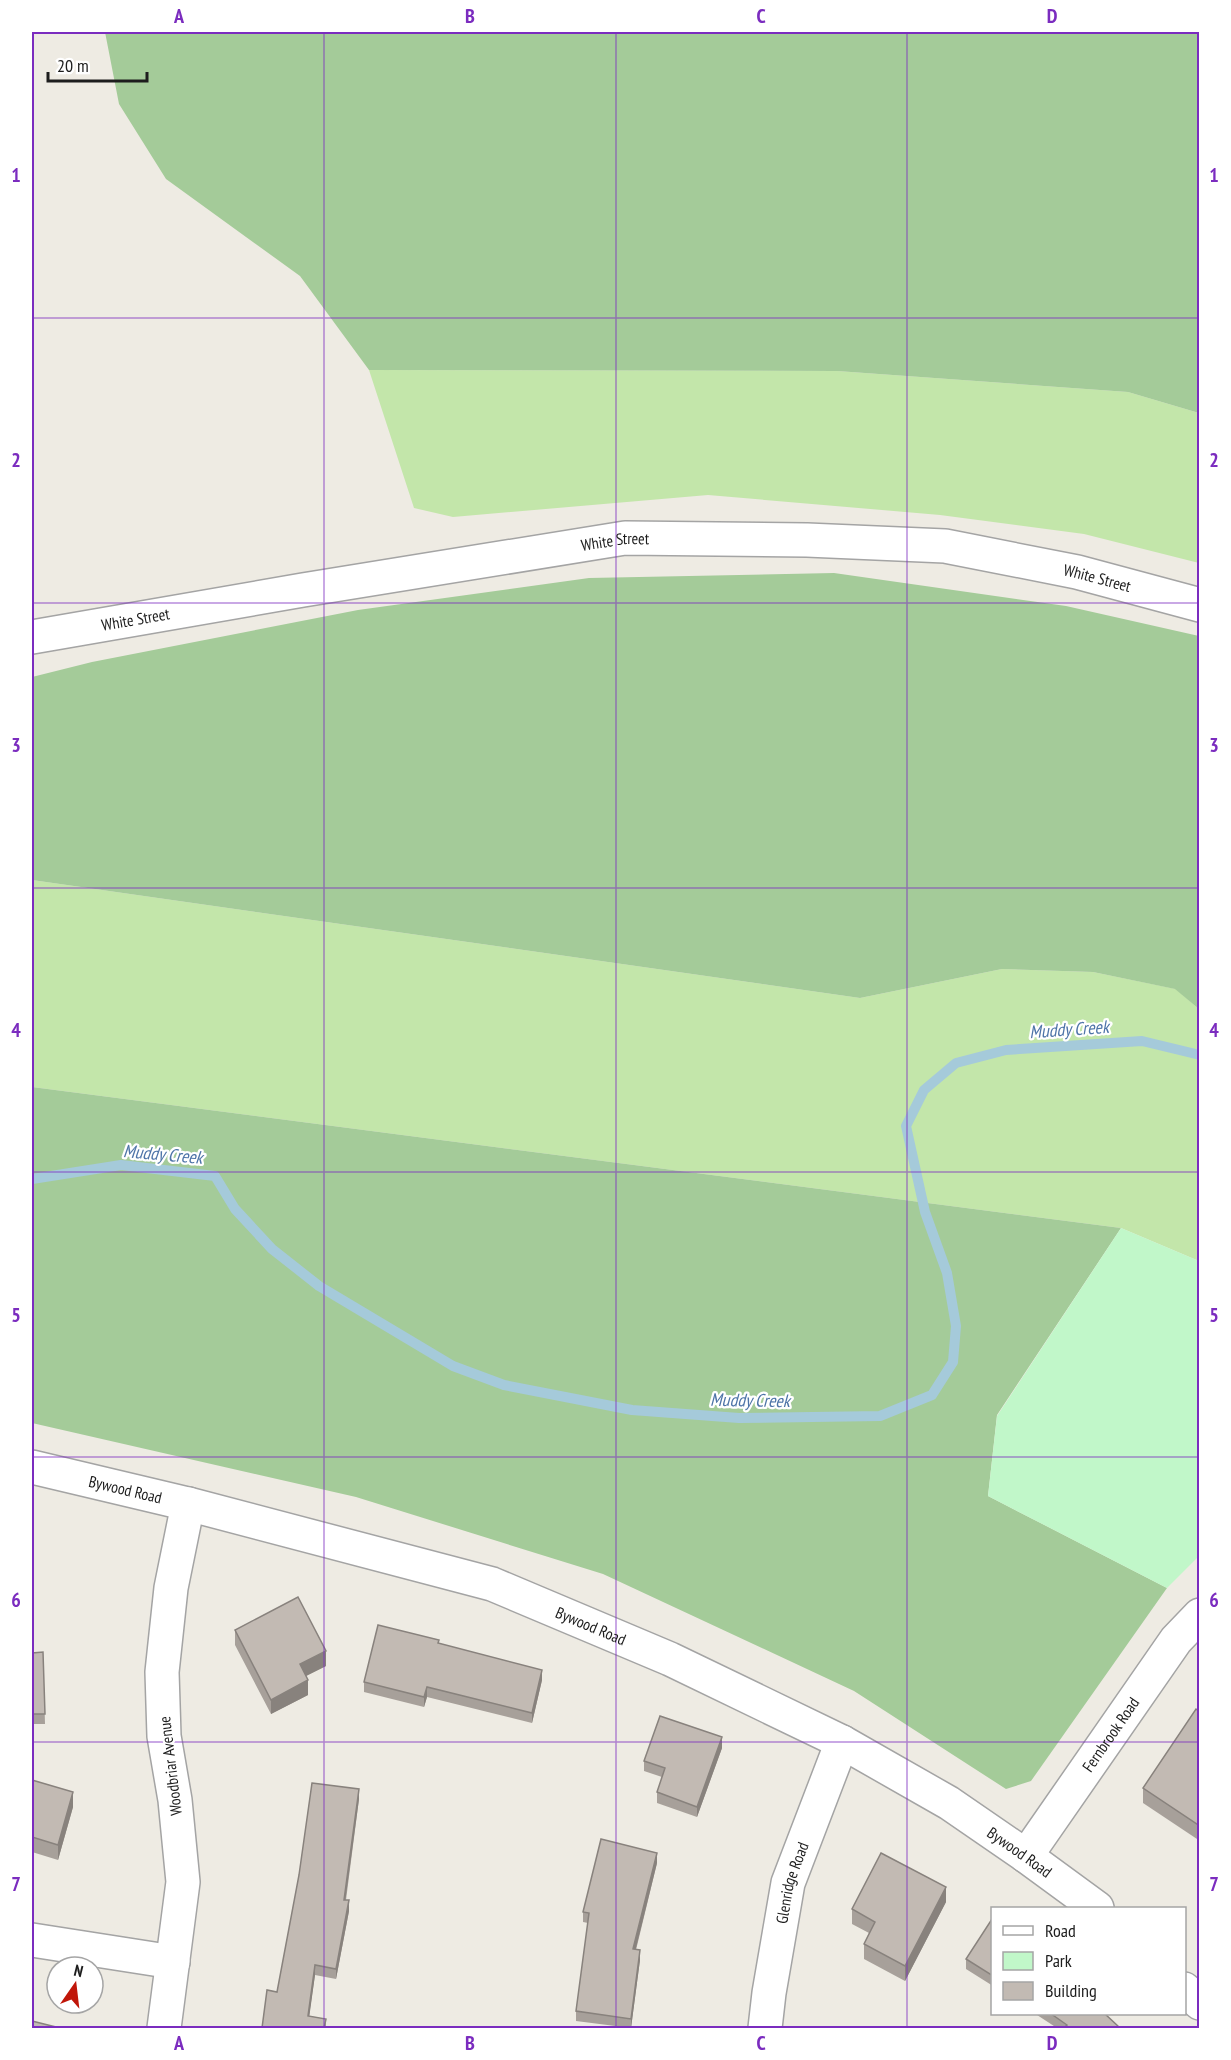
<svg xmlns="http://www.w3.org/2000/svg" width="1231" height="2060" font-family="'PT Sans Narrow',sans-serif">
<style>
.grass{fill:#c3e6aa}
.forest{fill:#a4cb99}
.park{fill:#c1f7c9}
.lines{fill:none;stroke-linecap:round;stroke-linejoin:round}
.stream{stroke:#a5cada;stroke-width:10}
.minor-casing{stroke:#a4a4a4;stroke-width:36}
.tertiary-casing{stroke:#a4a4a4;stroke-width:36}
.minor{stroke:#fff;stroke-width:33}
.tertiary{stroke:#fff;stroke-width:33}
.wall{fill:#a7a09a}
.shaded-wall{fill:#88827d}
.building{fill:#c2bab3;stroke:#88827d;stroke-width:1.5}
.grid{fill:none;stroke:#7b2cbf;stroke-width:1.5;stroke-opacity:0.55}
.labels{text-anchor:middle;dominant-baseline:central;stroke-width:4.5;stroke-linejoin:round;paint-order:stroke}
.street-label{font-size:16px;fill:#1d1d1d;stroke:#fff}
.water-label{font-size:18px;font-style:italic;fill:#4e74a8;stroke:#fff}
.neatline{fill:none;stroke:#7b2cbf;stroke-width:2}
.grid-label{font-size:20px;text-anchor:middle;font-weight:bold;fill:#7b2cbf}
</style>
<rect width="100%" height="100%" fill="#eeebe3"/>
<path class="grass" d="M 369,370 L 837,371 L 1128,392 L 1199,413 L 1199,563 L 1084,534 L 940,515 L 708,495 L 453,517 L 414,508 Z
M 32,880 L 860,998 L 1002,969 L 1093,972 L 1176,989 L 1199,1009 L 1199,1261 L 1121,1228 L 32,1087 Z"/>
<path class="forest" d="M 105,32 L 1199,32 L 1199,413 L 1128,392 L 837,371 L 369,370 L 300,276 L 166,179 L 119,104 Z
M 834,573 L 1066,606 L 1199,636 L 1199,1009 L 1175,989 L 1093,972 L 1002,969 L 860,998 L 32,880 L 32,677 L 92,662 L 358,610 L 589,578 Z
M 32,1087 L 1121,1228 L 997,1415 L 988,1496 L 1167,1588 L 1031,1781 L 1006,1789 L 854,1691 L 603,1574 L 356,1497 L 32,1423 Z"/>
<path class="park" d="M 1121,1228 L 1199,1261 L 1199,1556 L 1167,1588 L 988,1496 L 997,1416 Z"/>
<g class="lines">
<path class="stream" d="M 32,1179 L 121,1165 L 215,1176 L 235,1209 L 272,1249 L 319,1286 L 453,1366 L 504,1385 L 632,1410 L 739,1418 L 880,1416 L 932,1395 L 953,1362 L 956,1326 L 947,1273 L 925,1212 L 906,1126 L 924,1090 L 956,1063 L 1006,1050 L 1142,1041 L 1200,1055"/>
<defs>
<g id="minor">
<path id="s1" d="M 32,1467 L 188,1504 L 492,1584 L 670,1659 L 842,1742 L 949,1803 L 1026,1856 L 1097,1908"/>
<path id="s2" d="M 1026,1856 L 1176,1640 L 1200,1615"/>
<path d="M 32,1940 L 173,1962"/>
<path d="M 1184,1989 L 1200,2003"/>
<path d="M 164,2028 L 183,1882 L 175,1800 L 164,1736 L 162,1672 L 171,1588 L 188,1504"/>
<path id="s3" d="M 765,2028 L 769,1993 L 788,1883 L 842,1742"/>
</g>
<g id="tertiary">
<path id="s4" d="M 32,637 L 303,590 L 625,538 L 807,540 L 945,546 L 1077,572 L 1200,605"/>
</g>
</defs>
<use href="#minor" class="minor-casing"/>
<use href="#tertiary" class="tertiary-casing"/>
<use href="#minor" class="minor"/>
<use href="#tertiary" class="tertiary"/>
</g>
<path class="wall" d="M 235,1630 L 326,1666 L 306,1676 L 308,1695 L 271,1714 L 235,1645 Z
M 439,1644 L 542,1680 L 532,1723 L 427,1697 L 424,1707 L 364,1692 L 364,1682 Z
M 43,1652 L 45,1724 L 32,1724 L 32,1653 Z
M 1200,1712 L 1200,1841 L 1143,1803 L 1143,1788 Z
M 722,1748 L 697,1817 L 657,1803 L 657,1792 L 662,1777 L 644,1771 L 644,1761 Z
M 32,1780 L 73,1807 L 58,1860 L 32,1852 Z
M 312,1783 L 359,1789 L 359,1799 L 346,1900 L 349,1900 L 349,1911 L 336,1979 L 315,1975 L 309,2016 L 326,2019 L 326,2028 L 262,2028 L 267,1990 L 277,1992 L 299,1875 Z
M 657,1863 L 636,1950 L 640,1960 L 631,2028 L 576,2021 L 576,2011 L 588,1923 L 583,1922 L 583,1912 Z
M 946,1902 L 905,1981 L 864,1959 L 864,1944 L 869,1933 L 852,1924 L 852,1909 Z
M 993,1919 L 993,1986 L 966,1969 L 966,1959 Z
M 1034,2013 L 1104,2013 L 1120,2028 L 1057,2028 Z"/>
<path class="shaded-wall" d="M 326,1651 L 326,1666 L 300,1679 L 300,1664 Z
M 542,1670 L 542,1680 L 532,1723 L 532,1713 Z
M 308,1680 L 308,1695 L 271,1714 L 271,1700 Z
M 427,1687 L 427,1697 L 424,1707 L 424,1697 Z
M 722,1737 L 722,1748 L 697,1817 L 697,1807 Z
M 359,1789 L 359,1799 L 344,1910 L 344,1900 Z
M 73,1792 L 73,1807 L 58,1860 L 58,1845 Z
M 657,1853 L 657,1863 L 633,1960 L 633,1949 Z
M 946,1887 L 946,1902 L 905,1981 L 905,1966 Z
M 349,1900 L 349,1911 L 336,1979 L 336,1969 Z
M 640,1950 L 640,1960 L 631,2028 L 631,2019 Z
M 315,1965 L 315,1975 L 308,2026 L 308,2016 Z"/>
<path class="building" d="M 298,1597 L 326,1651 L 300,1664 L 308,1680 L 271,1700 L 235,1630 Z
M 378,1625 L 439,1640 L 438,1643 L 542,1670 L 532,1713 L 427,1687 L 424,1697 L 364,1682 Z
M 43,1652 L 45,1714 L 32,1714 L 32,1653 Z
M 1196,1709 L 1200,1712 L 1200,1826 L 1143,1788 Z
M 660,1716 L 722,1737 L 697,1807 L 657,1792 L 665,1768 L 644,1761 Z
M 32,1780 L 73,1792 L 58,1845 L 32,1837 Z
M 312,1783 L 359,1789 L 344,1900 L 349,1900 L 336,1969 L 315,1965 L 308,2016 L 326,2019 L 324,2028 L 262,2028 L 267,1990 L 277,1992 L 299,1875 Z
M 601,1839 L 657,1853 L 633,1949 L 640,1950 L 631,2019 L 576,2011 L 589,1913 L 583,1912 Z
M 881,1853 L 946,1887 L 905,1966 L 864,1944 L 875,1922 L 852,1909 Z
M 992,1919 L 993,1919 L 993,1976 L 966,1959 Z
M 1050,2013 L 1104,2013 L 1120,2028 L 1064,2028 L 1067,2025 Z
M 32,2021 L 60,2028 L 32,2028 Z"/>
<path class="grid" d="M 324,32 L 324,2028M 616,32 L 616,2028M 907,32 L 907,2028M 32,318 L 1200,318M 32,603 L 1200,603M 32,888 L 1200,888M 32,1172 L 1200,1172M 32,1457 L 1200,1457M 32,1742 L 1200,1742"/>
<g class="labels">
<g class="street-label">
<text stroke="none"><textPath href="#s4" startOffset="591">White Street</textPath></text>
<text stroke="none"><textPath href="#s4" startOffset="1077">White Street</textPath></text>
<text stroke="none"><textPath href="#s4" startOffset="105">White Street</textPath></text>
<text stroke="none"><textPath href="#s1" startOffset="96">Bywood Road</textPath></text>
<text stroke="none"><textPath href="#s1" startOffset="582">Bywood Road</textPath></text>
<text stroke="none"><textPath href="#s2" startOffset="148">Fernbrook Road</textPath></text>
<text transform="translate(170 1766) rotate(-97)">Woodbriar Avenue</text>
<text stroke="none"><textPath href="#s1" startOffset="1068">Bywood Road</textPath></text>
<text stroke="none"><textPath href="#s3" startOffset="148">Glenridge Road</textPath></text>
</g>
<g class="water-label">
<text transform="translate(1069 1029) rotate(-4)">Muddy Creek</text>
<text transform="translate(163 1154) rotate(5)">Muddy Creek</text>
<text transform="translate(750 1400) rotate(1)">Muddy Creek</text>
</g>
</g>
<rect width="1231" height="2060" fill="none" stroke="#ffffff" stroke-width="66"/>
<rect x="991" y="1907" width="195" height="108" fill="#ffffff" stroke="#a5a5a5" stroke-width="1.5"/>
<rect x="1003" y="1926" width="30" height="9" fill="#ffffff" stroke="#a5a5a5" stroke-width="1.5"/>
<text x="1045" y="1937" font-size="18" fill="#1d1d1d">Road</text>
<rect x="1003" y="1952" width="30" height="18" fill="#c1f7c9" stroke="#a5a5a5" stroke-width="1.5"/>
<text x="1045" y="1967" font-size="18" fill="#1d1d1d">Park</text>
<rect x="1003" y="1982" width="30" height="18" fill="#c2bab3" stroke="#a5a5a5" stroke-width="1.5"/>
<text x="1045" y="1997" font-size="18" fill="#1d1d1d">Building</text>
<g transform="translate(75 1985) rotate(14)"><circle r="28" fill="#ffffff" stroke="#a5a5a5" stroke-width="1.5"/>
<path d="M0-4.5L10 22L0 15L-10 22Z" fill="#c01609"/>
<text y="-9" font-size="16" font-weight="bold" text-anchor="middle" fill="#1d1d1d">N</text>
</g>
<path d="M48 72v9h99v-9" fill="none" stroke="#1d1d1d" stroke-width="3"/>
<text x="57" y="72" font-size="18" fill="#1d1d1d" stroke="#ffffff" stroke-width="4.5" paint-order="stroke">20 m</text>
<rect x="33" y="33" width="1165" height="1994" class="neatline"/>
<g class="grid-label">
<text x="179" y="23">A</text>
<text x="470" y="23">B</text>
<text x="761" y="23">C</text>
<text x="1052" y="23">D</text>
<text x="16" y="182">1</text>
<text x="1214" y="182">1</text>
<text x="16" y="467">2</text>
<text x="1214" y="467">2</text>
<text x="16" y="752">3</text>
<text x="1214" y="752">3</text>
<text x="16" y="1037">4</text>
<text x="1214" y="1037">4</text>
<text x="16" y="1322">5</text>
<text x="1214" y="1322">5</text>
<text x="16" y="1607">6</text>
<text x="1214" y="1607">6</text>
<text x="16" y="1891">7</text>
<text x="1214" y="1891">7</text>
<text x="179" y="2050">A</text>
<text x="470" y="2050">B</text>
<text x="761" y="2050">C</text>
<text x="1052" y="2050">D</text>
</g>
</svg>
